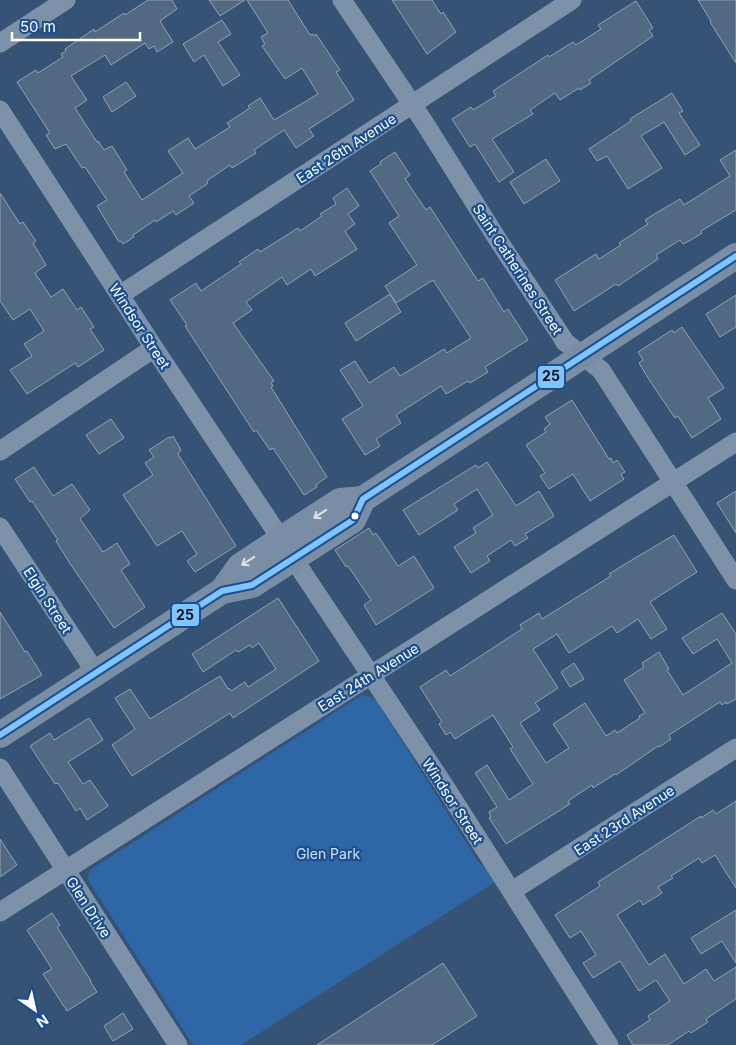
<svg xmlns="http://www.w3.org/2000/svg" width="736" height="1045" font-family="Inter,sans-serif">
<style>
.park{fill:#2f66a5}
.building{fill:#526984;stroke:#92a2b6}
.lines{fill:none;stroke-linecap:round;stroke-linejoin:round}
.street{stroke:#7d92a8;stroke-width:19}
.secondary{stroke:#798da4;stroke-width:26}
.bus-1-casing{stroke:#1b4f8f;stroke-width:10}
.bus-1{stroke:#80c4ff;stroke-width:6}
.oneway{stroke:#dee2e8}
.bus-dot{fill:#fff;stroke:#1b4f8f;stroke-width:2}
.labels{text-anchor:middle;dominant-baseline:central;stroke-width:4.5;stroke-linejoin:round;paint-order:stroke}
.street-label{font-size:14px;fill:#fff;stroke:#1b4f8f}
.park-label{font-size:14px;fill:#cfe3fa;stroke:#1b4f8f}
.line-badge{stroke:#1b4f8f;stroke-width:2}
.pale-badge-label{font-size:14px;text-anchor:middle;font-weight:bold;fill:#111}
</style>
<rect width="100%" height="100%" fill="#365274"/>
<path class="park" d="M 362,695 L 371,697 L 377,701 L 479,863 L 484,866 L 495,882 L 241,1045 L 193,1045 L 90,883 L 88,879 L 90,870 Z"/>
<path class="building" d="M 148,0 L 172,0 L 177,9 L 160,21 L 173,42 L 157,52 L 154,46 L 149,49 L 145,43 L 111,65 L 105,55 L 71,76 L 87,100 L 75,108 L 97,142 L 98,141 L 104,150 L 112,146 L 127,170 L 124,172 L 142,200 L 183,173 L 168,151 L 188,138 L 195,149 L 230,127 L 227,123 L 250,108 L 248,106 L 260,98 L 274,120 L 318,94 L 302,68 L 285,79 L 262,46 L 265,44 L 261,37 L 268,33 L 247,0 L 288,0 L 310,35 L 313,34 L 315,36 L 316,34 L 340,70 L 336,72 L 354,100 L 309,129 L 314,136 L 296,148 L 284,130 L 254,150 L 256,153 L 232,168 L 230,165 L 208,180 L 207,184 L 189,196 L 194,203 L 176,215 L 173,211 L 156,222 L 155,220 L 133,235 L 134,237 L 123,244 L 121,241 L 119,242 L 97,206 L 107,200 L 85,167 L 82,168 L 66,144 L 55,149 L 46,135 L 50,133 L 17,82 L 36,70 L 38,73 L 63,57 L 61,54 L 66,51 L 65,49 L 94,29 L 95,32 L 124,13 L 125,15 Z
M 209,0 L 245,0 L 220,16 Z
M 392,0 L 432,0 L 441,14 L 443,12 L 456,32 L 427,54 Z
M 698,0 L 736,0 L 736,63 L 710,22 L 711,21 Z
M 636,1 L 653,28 L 649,30 L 653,36 L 589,80 L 591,83 L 580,90 L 579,88 L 560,100 L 555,93 L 530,110 L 533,114 L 492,139 L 514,172 L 499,182 L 475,144 L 470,147 L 452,119 L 471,107 L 473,110 L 496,96 L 493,91 L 548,55 L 549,57 L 573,42 L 576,45 L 601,29 L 598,25 Z
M 222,20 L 231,34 L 218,42 L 240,75 L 223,86 L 204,55 L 194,62 L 183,44 Z
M 126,82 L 136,96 L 112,112 L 103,97 Z
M 672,93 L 683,111 L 679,113 L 700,145 L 685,155 L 664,122 L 641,136 L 662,168 L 628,189 L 607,156 L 597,161 L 589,149 L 631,121 L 630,119 Z
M 736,150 L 736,210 L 701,231 L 702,233 L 691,240 L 683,244 L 680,240 L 656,255 L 658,259 L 618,286 L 616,284 L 574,311 L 555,280 L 596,254 L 599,259 L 621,245 L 619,243 L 648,224 L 645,220 L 658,212 L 680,199 L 684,205 L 730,176 L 720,160 Z
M 395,152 L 410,175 L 405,179 L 426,210 L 430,207 L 478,281 L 483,278 L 504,312 L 508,309 L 528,340 L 485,367 L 488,372 L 470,383 L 468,381 L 446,394 L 441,386 L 396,415 L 401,423 L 376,439 L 380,446 L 365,455 L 342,419 L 363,406 L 340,370 L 355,361 L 369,383 L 394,367 L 400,376 L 444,349 L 447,353 L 471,338 L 433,280 L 396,303 L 385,286 L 417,265 L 389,223 L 399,216 L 370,171 L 381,164 L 380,162 Z
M 546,159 L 560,181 L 524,204 L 510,182 Z
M 347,188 L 359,206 L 348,214 L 355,224 L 345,231 L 357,249 L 315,276 L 311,269 L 287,285 L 282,277 L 246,302 L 252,310 L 233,323 L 274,381 L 271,383 L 273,386 L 271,387 L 327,477 L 316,485 L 317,487 L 304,495 L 273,448 L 270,450 L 256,430 L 254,432 L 185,326 L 187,325 L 170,300 L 196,283 L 201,291 L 241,264 L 239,262 L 258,249 L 260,252 L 298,228 L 300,231 L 322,216 L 320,214 L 336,204 L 333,198 Z
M 0,193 L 20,224 L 23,222 L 36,241 L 33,243 L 46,265 L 35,273 L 51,297 L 63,289 L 77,310 L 81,307 L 94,327 L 90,329 L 104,350 L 78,367 L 75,363 L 27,394 L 10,370 L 32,356 L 24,344 L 44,331 L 30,309 L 13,320 L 0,301 Z
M 390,294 L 401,312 L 356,341 L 345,323 Z
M 736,295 L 736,327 L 720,337 L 706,314 Z
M 682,327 L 724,388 L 708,398 L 721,419 L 692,438 L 678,416 L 675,418 L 648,378 L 639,363 L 643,360 L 638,352 L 672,330 L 674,333 Z
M 572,400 L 609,459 L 611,458 L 613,463 L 617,460 L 625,472 L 621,474 L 624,479 L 590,501 L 573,474 L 549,489 L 540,476 L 545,473 L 526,445 L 546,432 L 544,429 L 550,424 L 545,417 Z
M 111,419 L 124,438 L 99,454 L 86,435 Z
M 173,436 L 181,450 L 178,454 L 236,546 L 195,572 L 187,561 L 197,554 L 182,531 L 157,546 L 123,495 L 153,475 L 145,463 L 154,457 L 149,450 L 169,437 L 170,438 Z
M 487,462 L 516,506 L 539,491 L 554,516 L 525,534 L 528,538 L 515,546 L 511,540 L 487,556 L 490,561 L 471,573 L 454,547 L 476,533 L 473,528 L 493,515 L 477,489 L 454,504 L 458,510 L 419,535 L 403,510 L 476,465 L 478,468 Z
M 34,467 L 53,496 L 72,484 L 90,510 L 80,519 L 103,552 L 117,543 L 130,564 L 121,570 L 145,607 L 114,628 L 69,562 L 56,541 L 58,540 L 32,501 L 30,502 L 15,479 Z
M 736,491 L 736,533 L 717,503 Z
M 369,528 L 373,535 L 376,533 L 398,566 L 414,556 L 434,588 L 376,625 L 364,605 L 371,600 L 348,566 L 346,567 L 335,550 Z
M 674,535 L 697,572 L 650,602 L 667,629 L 651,639 L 638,619 L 617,633 L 612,626 L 569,653 L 557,634 L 533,649 L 558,688 L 535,703 L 540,710 L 520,723 L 546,763 L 569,748 L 553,724 L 585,703 L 606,736 L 615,730 L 617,733 L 640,718 L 639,716 L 645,713 L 624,680 L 644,667 L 642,663 L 659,652 L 669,669 L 667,670 L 683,695 L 732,663 L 717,639 L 693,654 L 682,638 L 722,613 L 736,634 L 736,699 L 727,704 L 726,702 L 722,705 L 720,702 L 669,735 L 671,739 L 659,747 L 658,746 L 616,775 L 615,774 L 593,788 L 592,785 L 568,801 L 570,804 L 506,844 L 489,818 L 491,817 L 489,812 L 497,807 L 475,773 L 487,765 L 509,800 L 533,784 L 510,749 L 513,747 L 493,715 L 455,739 L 450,732 L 446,735 L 439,724 L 442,722 L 420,687 L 446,670 L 450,676 L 522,629 L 520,625 L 539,613 L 542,619 L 611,576 L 609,574 L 630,561 Z
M 278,598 L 319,661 L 233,718 L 230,713 L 132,776 L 112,745 L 135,729 L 115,698 L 130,689 L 150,719 L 220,676 L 228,689 L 229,688 L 231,691 L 245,682 L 248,687 L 276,669 L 259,643 L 252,648 L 250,645 L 238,652 L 236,650 L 203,672 L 192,654 Z
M 0,612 L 25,652 L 27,651 L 42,675 L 0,699 Z
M 574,663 L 584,679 L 570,687 L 561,672 Z
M 89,718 L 103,740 L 68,762 L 83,784 L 90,780 L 108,806 L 87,820 L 80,808 L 76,811 L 58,783 L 55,784 L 30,746 L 50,733 L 54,740 Z
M 736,801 L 736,888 L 715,855 L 702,863 L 699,858 L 671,876 L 673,878 L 658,887 L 662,893 L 643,905 L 640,900 L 617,915 L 649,965 L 665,954 L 684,984 L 706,969 L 714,981 L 736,967 L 736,999 L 706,1019 L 708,1022 L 691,1033 L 689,1031 L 668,1045 L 633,1045 L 627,1035 L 650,1020 L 648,1016 L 670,1001 L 656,980 L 639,991 L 620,961 L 593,978 L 583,963 L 596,955 L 581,931 L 570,938 L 555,915 L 600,886 L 598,882 L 701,816 L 701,818 L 713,810 L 716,814 Z
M 0,839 L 17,865 L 0,877 Z
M 736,910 L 736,963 L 722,941 L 701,954 L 691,938 Z
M 52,913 L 60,925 L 57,927 L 91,981 L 90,981 L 97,992 L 67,1011 L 43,974 L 52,969 L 27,930 Z
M 443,963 L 477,1016 L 432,1045 L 317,1045 Z
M 123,1013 L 133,1029 L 113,1041 L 104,1026 Z"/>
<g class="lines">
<path class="street" d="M 342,0 L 424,122 L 498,240 L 562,337 L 565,342 L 601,370 L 736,580
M 0,43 L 66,0
M 0,110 L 154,348 L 281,539
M 120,295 L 572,0
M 0,451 L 154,348
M 0,527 L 96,673
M 293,558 L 442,782 L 609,1045
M 0,768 L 178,1045
M 512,891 L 736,748
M 0,912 L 736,442"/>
<path class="secondary" d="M 222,591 L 252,585 L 353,520 L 363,499
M 0,735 L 222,591 L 240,566 L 281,539 L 340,501 L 363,499 L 736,256"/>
<defs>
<path id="bus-1" d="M 0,735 L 222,591 L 252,585 L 353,520 L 363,499 L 736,256"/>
</defs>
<use href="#bus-1" class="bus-1-casing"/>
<use href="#bus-1" class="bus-1"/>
</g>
<defs><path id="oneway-shaft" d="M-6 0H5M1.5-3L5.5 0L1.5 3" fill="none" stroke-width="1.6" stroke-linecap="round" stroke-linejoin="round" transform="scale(1.25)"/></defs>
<g class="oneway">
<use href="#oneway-shaft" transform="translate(320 514) rotate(147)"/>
<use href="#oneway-shaft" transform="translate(248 561) rotate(147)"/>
</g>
<circle class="bus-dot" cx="355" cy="516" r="4.5"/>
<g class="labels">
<g class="street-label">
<text transform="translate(346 148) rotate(-33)">East 26th Avenue</text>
<text transform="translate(518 269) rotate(57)">Saint Catherines Street</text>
<text transform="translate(140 326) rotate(57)">Windsor Street</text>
<text transform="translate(48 600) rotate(57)">Elgin Street</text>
<text transform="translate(368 677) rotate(-32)">East 24th Avenue</text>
<text transform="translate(453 801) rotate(57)">Windsor Street</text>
<text transform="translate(624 820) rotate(-33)">East 23rd Avenue</text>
<text transform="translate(89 907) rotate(57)">Glen Drive</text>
</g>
<g class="park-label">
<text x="328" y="853">Glen Park</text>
</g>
</g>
<g class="line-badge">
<rect x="537" y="365" width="28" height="24" rx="5" fill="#80c4ff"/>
<rect x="171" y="603" width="29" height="24" rx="5" fill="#80c4ff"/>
</g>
<g class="pale-badge-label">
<text x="551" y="381">25</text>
<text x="185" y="620">25</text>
</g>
<g transform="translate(35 1010) rotate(146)" stroke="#1b4f8f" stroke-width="4" paint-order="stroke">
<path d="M0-4L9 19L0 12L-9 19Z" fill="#ffffff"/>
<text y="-8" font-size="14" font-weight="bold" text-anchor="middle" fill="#ffffff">N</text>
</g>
<path d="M12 32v8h128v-8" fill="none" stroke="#ffffff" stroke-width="2.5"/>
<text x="20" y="32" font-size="15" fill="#ffffff" stroke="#1b4f8f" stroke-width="4" paint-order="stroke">50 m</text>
</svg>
